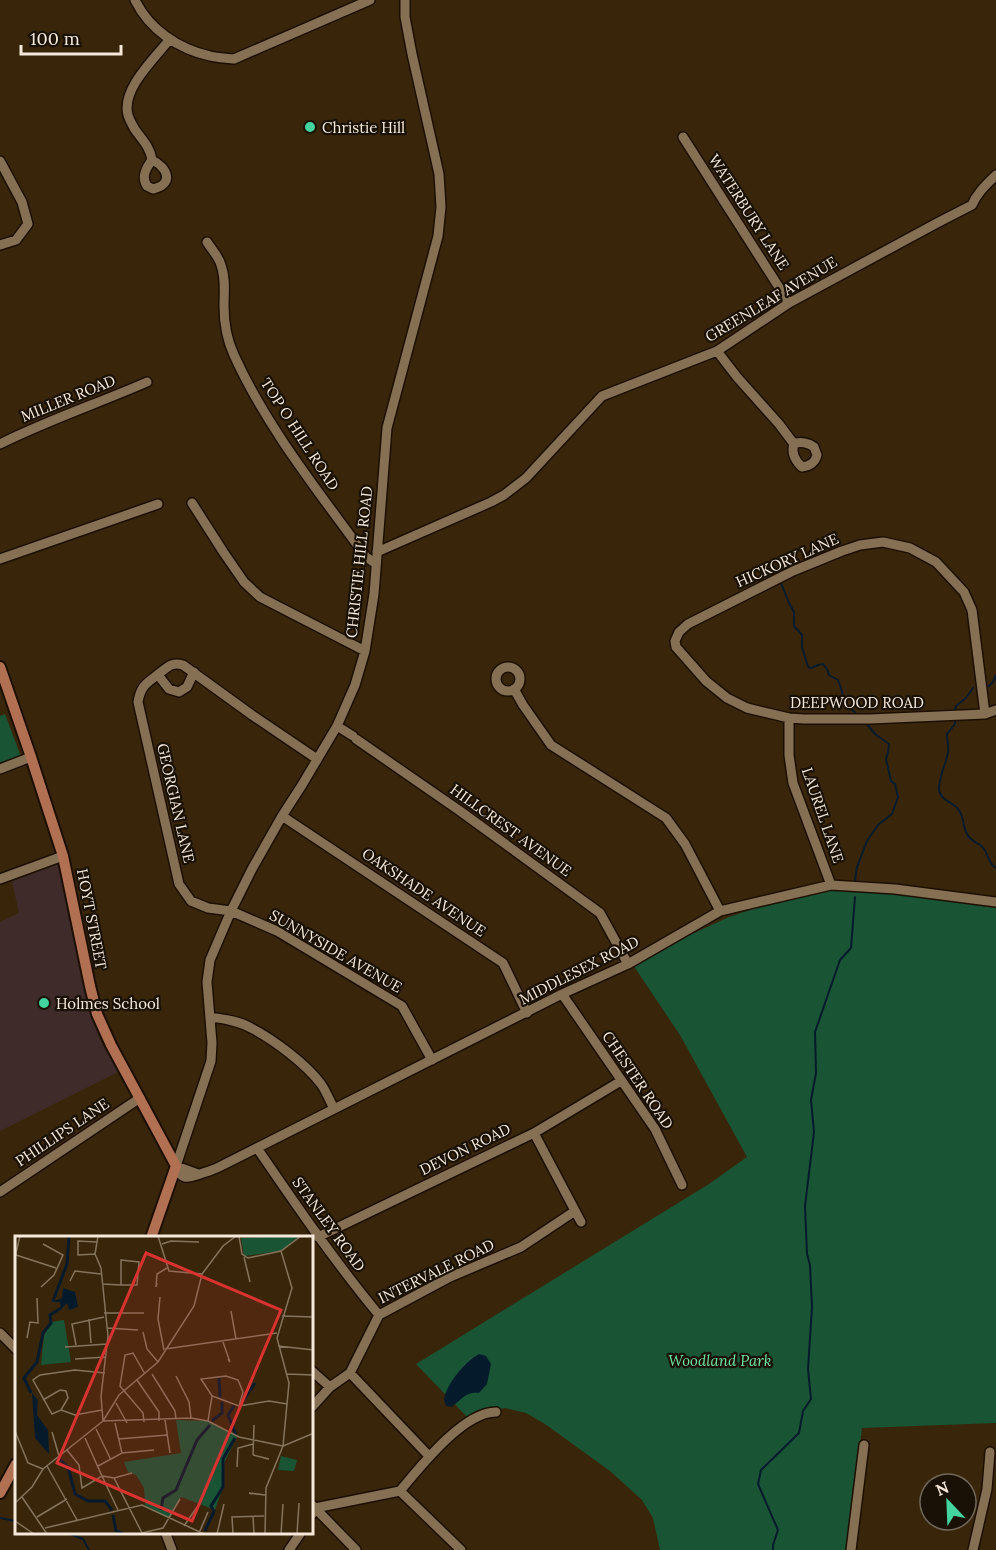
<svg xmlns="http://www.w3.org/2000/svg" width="996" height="1550" font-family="Lora,serif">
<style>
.education{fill:#3f2c2a}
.green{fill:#195434}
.water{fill:#051b2c}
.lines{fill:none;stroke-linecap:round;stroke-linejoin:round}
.stream{stroke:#051b2c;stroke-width:2}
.minor-casing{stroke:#1d0f00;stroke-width:12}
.major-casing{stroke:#1d0f00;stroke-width:14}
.minor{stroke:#867054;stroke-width:9}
.major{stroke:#b27052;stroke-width:10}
.poi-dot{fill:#44d49f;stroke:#191106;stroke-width:2}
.labels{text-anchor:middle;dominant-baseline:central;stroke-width:4.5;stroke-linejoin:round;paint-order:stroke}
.poi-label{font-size:15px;fill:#f6e9da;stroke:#191106;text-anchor:start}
.street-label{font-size:15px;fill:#f6e9da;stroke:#191106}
.park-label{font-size:15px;font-style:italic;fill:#71e3a2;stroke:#191106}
.inset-river{fill:none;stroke:#051b2c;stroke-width:3}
.inset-road{fill:none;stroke:#85745d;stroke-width:1.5}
.view{fill:#d83231;fill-opacity:0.15;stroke:#d83231;stroke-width:3}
.inset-edge{fill:none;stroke:#f6e9da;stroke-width:3}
</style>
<rect width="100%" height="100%" fill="#39260a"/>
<path class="education" d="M 55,864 L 58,864 L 61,869 L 90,1012 L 99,1038 L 118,1072 L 0,1131 L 0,922 L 19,913 L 12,881 Z"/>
<path class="green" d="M 5,714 L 21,757 L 0,765 L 0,716 Z
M 831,889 L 996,899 L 996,1423 L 862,1428 L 848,1550 L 660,1550 L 653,1518 L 642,1500 L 610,1471 L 545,1424 L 526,1413 L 505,1408 L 478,1412 L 469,1419 L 416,1364 L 709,1184 L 747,1157 L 680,1035 L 631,962 L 729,917 L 770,903 Z"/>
<path class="water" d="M 479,1354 L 486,1356 L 491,1364 L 487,1384 L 479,1393 C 467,1391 460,1400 452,1407 L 446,1406 L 444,1400 C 446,1384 465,1362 479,1354 Z"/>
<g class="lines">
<path class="stream" d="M 774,566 L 777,572
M 781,583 L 789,603 L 794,612 L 794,626 L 802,635 L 802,647 L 808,667 L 811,668 L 818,665 L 823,664 L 827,669 L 829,675 L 838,680 L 841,688 L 846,707 L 854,711 L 858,716
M 989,686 L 993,682 L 996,675
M 955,710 L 956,706 L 966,698 L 973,688
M 955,721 L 955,724 L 947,734 C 947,740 949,747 948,752 C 946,765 939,775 939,789 C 940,802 956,802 960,812 C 964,819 963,827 967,834 C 971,842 980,843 984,849 C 989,856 988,863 996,868
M 855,880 L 857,867 L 867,841 L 878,825 L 892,814 L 898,797 L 895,784 L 891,781 L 886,759 L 888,752 L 889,744 L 875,734 L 866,723
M 0,1518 L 16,1521
M 70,1534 L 83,1539 L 89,1550
M 773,1550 L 773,1545 L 778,1530 L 758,1484 L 761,1470 L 799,1433 L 803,1411 L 811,1399 L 808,1369 L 812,1307 L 810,1265 L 807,1254 L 805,1206 L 814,1132 L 811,1100 L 816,1073 L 815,1032 L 840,960 L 851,948 L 855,897"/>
<defs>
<path id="minor" d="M 135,0 C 149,29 178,49 210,56 C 217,58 226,58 234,59 L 370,0
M 683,137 L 789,303
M 152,160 C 146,168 141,177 147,186 L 153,189 C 175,184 167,167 152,160 C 150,146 141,139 134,128 C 132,124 129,119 128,115 C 121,89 155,58 170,39
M 0,161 L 22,202 L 28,224 L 16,240 L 0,245
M 207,242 C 212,250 219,257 221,265 C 226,279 224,292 224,306 C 224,323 227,340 234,355 C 267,428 319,492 366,557 L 375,563
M 717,351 L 737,377 L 779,424 L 794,444 C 800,441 809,443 814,447 L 817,455 C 815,463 810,466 802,467 C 795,461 791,452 794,444
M 0,444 C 48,420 99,403 147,382
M 192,503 L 224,553 L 244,582 L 260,597 L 365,651
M 377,552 L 491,502 L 504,495 L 526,478 L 602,396 L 717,351 L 789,303 L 937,223 L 972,205 C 977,193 986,185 996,175
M 0,559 L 158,504
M496 679a12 12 0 1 1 24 0a12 12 0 1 1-24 0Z
M 158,675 L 169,689 L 179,692 L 187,687 L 194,672
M 514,689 L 523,705 L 551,745 L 666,818 L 685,844 L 720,911
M 985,714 L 972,610 L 964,592 L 936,562 L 910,548 L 883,542 L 860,545 L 842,551 L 793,571 L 688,624 L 679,632 L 675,641 L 676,647 L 706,681 L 727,698 L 747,708 L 789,718 L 804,719 L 870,719 L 985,714 L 996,710
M 789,718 L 789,755 L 793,783 L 831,885
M 337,726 L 353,736
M 356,739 L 460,811 L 600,913 L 628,964
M 317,759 L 252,715 L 183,665 C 172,662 169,666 161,672 C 148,683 141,684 138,702 L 179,884 L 191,901 L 208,908 L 231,911 L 277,931 L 402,1006 L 432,1060
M 0,769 L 31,757
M 282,816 L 503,963 L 527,1013
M 0,879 L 63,856
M 562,994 L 655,1129 L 682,1185
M 210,1017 C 224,1019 239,1021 251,1028 C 273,1039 306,1064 321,1084 C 326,1091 330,1101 334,1109
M 534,1133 L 581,1222
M 257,1148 C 296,1205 335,1262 379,1315
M 176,1166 L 211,1061 L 212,1043 L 207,982 L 210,960 L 231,911 L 252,869 L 282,816 L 302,785 L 337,726 L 355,685 L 365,651 L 374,594 L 387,428 L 438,236 L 441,207 L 439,174 L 412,54 L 405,17 L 405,0
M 176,1166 C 181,1181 188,1178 200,1174 C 206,1172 213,1170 219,1167 L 562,994 L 628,964 L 720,911 L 831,885 L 895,889 L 996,902
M 176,1166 L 198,1174
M 0,1192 L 140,1098
M 318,1237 L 534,1133 L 621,1081
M 0,1333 L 16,1349
M 312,1371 L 330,1387
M 350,1373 L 429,1456
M 312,1407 L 330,1387 L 350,1373 L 379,1315 L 450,1277 L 521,1247 L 575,1211
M 400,1491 C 420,1467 463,1412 496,1412
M 312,1505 L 315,1508 L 400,1491 L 461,1550
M 312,1514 L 315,1508 L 356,1550
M 166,1534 L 172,1550
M 289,1550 L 300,1534
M 851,1550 L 864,1445
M 973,1550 L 987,1489 L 990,1452"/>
<path id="major" d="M 0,667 L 31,757 L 63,856 L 90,986 L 97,1014 L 111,1045 L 176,1166 L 151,1238
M 0,1493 L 16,1464"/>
</defs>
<use href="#minor" class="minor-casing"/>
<use href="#major" class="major-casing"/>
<use href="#minor" class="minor"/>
<use href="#major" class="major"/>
</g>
<g class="poi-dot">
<circle cx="310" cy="127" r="6"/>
<circle cx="44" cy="1003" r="6"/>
</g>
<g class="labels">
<g class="poi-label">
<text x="322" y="127">Christie Hill</text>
<text x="56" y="1003">Holmes School</text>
</g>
<g class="street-label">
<text transform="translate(749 212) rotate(57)">WATERBURY LANE</text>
<text transform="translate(771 299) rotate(-31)">GREENLEAF AVENUE</text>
<text transform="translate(68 398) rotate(-22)">MILLER ROAD</text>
<text transform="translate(300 434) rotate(57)">TOP O HILL ROAD</text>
<text transform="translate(787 560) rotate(-24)">HICKORY LANE</text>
<text transform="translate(359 562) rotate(-84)">CHRISTIE HILL ROAD</text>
<text x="857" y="702">DEEPWOOD ROAD</text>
<text transform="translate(176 803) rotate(77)">GEORGIAN LANE</text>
<text transform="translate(823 815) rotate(71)">LAUREL LANE</text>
<text transform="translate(511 830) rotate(36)">HILLCREST AVENUE</text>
<text transform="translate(424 892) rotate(34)">OAKSHADE AVENUE</text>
<text transform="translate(92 919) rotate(79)">HOYT STREET</text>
<text transform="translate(336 951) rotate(30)">SUNNYSIDE AVENUE</text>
<text transform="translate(579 970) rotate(-27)">MIDDLESEX ROAD</text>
<text transform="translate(638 1080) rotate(56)">CHESTER ROAD</text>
<text transform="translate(62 1132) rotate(-34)">PHILLIPS LANE</text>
<text transform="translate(465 1149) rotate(-26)">DEVON ROAD</text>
<text transform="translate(329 1224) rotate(54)">STANLEY ROAD</text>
<text transform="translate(436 1271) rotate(-26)">INTERVALE ROAD</text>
</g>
<g class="park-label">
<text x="720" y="1360">Woodland Park</text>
</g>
</g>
<g transform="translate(15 1236)">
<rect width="298" height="298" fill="#39260a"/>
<path d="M 284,0 L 266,15 L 229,20 L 226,2 ZM 49,84 L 56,126 L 26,129 L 29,99 L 37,86 ZM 161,184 L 193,185 L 222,201 L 207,231 L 209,248 L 200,274 L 166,261 L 154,282 L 130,269 L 129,252 L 121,239 L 113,236 L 109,226 L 166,217 ZM 266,220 L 282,224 L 279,235 L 263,234 Z" fill="#195434"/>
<path d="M 48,52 L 60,56 L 63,71 L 54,74 L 52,67 L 46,73 L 45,66 L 36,66 L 47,62 ZM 17,157 L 23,164 L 22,179 L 33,194 L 34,218 L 20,202 Z" fill="#051b2c"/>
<path class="inset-river" d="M 38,65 L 52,28 L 54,0M 204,142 L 205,161M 16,157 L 9,142 L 22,126 L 28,97 L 36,87 L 35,79 L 46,72M 227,166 L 240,147M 219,170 L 213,179 L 221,199M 197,185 L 207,177 L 207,166M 44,223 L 53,231 L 60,258 L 73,265 L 90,265 L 97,274M 146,274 L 148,262 L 161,254 L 182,204 L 195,189M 98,279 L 101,295 L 109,298M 190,295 L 199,275 L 196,270 L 208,251 L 208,223 L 220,202"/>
<path class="inset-road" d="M 143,0 L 154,35 L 187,38M 224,0 L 227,18 L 233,22 L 266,15 L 286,0M 147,8 L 156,5 L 184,6 L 179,6M 80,18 L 63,19 L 63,5 L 82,6M 1,19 L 41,32M 0,21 L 5,0M 229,21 L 235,46M 106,24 L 124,26 L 122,49 L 106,49 ZM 55,45 L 60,35 L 86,38M 142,47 L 141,51 L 142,38 L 152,32M 87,48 L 106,49M 26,51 L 39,39 L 48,19 L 28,8M 145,61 L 143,83 L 149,114M 216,75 L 221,103M 89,77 L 129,77M 267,80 L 299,81M 74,83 L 76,107M 92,92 L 123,94M 128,96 L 132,113 L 143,126M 12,102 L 15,86 L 23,87 L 22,62M 208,106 L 215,126 L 213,123M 61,109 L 57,88 L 89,81M 263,110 L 299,114M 50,111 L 92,108M 150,113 L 262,97M 60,123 L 91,121M 137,138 L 160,175 L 161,184M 272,138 L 299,139M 161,140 L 174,166 L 176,182M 122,144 L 144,176 L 144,185M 28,164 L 45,154 L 51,155 L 53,162 L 46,174M 101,167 L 112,187M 224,170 L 228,156 L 223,144 L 211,140 L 186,143 L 197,160 L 224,170 L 254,165 L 272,168M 87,174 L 60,179 L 46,174 L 37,178 L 18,144 L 25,139 L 60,134 L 90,137M 150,184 L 155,217M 88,185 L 176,182 L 193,185 L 224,201 L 268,210 L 274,147 L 262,102 L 277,52 L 266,15M 88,185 L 104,159 L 143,126 L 179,70 L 187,38 L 208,10 L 221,0M 193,185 L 197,160M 129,186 L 128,177 L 105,150 L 110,119 L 118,117 L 130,138M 100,187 L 107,217M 81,193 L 96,224M 0,195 L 13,227 L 28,233M 37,196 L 44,220M 70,202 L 87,240 L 99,242 L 127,297 L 148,292 L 165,263M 103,203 L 153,199M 52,214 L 64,229 L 67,252 L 87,240 L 103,274M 238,219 L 239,189 L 239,192M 238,219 L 254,223 L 248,222M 32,230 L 62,284M 83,230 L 107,217 L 139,214M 222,231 L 223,212 L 238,208M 99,242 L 117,237M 237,258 L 234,257 L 250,259M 7,261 L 32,298M 0,267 L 17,251 L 28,233 L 88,185 L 86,160 L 93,100 L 86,32 L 80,18 L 83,0M 238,280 L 239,298M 22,281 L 52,263M 0,285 L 19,298M 169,290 L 182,271M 30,292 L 127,269 L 189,298M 184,297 L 193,276M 202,298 L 209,268M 218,298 L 217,281 L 249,280M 242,298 L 268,298M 250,298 L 251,252 L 268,210 L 299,197M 266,298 L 268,268M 282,298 L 284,267"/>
<path class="view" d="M 131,17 L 266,74 L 177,285 L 42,227 Z"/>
<rect width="298" height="298" class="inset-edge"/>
</g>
<g transform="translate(948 1502) rotate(337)"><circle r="28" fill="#191106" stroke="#71675b" stroke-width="1.5"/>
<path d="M0-4.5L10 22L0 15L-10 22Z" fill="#44d49f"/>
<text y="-9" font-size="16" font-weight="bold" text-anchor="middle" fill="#f6e9da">N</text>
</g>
<path d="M21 45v9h100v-9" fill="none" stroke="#f6e9da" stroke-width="3"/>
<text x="30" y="45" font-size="18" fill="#f6e9da" stroke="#191106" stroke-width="4.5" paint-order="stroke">100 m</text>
</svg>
